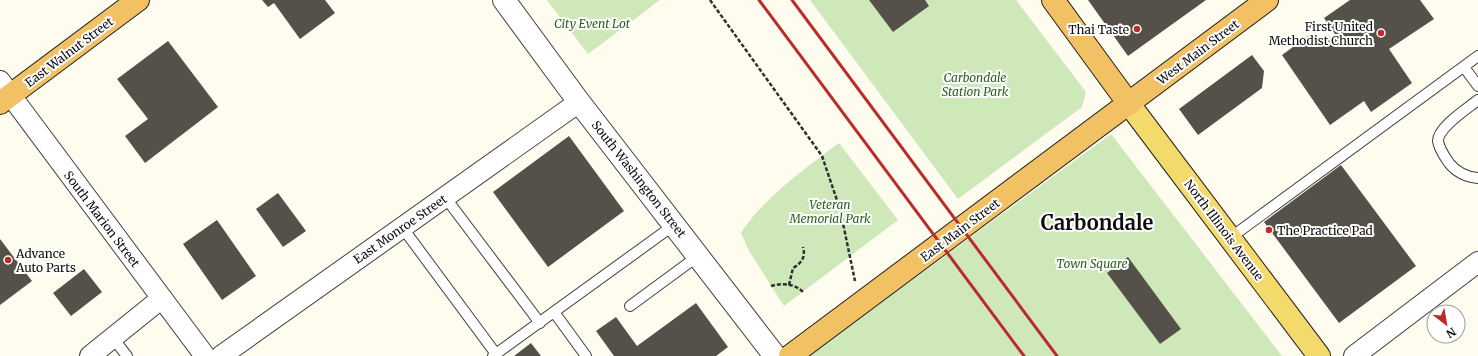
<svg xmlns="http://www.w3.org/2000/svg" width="1478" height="356" font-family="Merriweather,serif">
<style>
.green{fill:#cfe8ba}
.building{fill:#56504b}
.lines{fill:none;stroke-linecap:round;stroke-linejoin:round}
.service-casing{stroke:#414141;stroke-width:12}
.minor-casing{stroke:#414141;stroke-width:22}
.tertiary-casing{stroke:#414141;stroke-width:24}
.primary-casing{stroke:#1f1f1f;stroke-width:24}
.trunk-casing{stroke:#1f1f1f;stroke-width:24}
.path{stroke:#303030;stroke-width:2.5;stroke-dasharray:4 2;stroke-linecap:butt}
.service{stroke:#fff;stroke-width:10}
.minor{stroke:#fff;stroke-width:20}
.tertiary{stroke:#fff;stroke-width:22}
.primary{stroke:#f4da6a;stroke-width:22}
.trunk{stroke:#f2c163;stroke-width:22}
.rail{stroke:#ba2b2a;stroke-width:3}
.poi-dot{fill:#ba2b2a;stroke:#fff;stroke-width:1.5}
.labels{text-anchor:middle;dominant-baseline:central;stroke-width:4;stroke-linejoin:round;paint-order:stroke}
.park-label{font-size:12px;font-style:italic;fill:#2a6420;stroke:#fff}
.poi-label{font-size:12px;fill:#0e0e0e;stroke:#fff;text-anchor:end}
.street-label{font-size:12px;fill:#0e0e0e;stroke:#fff}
.town-label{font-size:20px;font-weight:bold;fill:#0e0e0e;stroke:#fff}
</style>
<rect width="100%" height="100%" fill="#fefcef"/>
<path class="green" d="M 547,0 L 660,0 L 588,54 Z
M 810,0 L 1016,0 L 1086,92 L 1082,107 L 958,199 Z
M 1111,134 L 1282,356 L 809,356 Z
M 839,143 L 898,220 L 784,306 L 749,251 L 741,233 C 762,199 807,167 839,143 Z"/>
<path class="building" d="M 262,0 L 325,0 L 335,13 L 300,39 L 274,3 L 268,7 Z
M 869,0 L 925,0 L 929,6 L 893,32 Z
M 1088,0 L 1206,0 L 1128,56 Z
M 1350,0 L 1420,0 L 1434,19 L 1389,49 L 1412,83 L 1371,112 L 1364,101 L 1330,125 L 1282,55 L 1308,36 L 1316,47 L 1335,34 L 1324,18 Z
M 168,41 L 218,107 L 145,163 L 125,136 L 148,119 L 117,79 Z
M 1252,55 L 1264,71 L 1262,88 L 1198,135 L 1179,109 Z
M 569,136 L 624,211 L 548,267 L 493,192 Z
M 1341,165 L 1416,266 L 1339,323 L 1264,222 Z
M 278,193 L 306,231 L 283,247 L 256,209 Z
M 217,220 L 256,276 L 222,300 L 183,244 Z
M 0,239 L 32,281 L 0,305 Z
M 1128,257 L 1181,329 L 1160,344 L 1107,273 Z
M 84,269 L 102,292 L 71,316 L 53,293 Z
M 696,303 L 728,347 L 716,356 L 614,356 L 596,331 L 616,317 L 637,346 Z
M 531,343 L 541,356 L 514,356 Z"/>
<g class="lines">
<defs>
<path id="service" d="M 1464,67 L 1478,86
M 1478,100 C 1468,108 1438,127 1438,141 C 1439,149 1445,157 1449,163 C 1457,173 1466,177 1478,178
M 445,197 L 540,323
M 402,227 L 496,354
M 1230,238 L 1478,56
M 630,306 L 698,256
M 554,312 L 586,356
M 113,338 L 127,356
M 493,356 L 674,225"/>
<path id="minor" d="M 0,81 L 205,356
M 90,356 L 162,298
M 221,356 L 579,102
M 1354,356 L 1478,262"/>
<path id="tertiary" d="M 504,0 L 579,102 L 775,356"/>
<path id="primary" d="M 1129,104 L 1319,356"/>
<path id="trunk" d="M 1053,0 L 1129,104
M 0,103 L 138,0
M 790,356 L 1267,0"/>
</defs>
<use href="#service" class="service-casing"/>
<use href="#minor" class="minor-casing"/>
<use href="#tertiary" class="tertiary-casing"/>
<use href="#primary" class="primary-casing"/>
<use href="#trunk" class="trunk-casing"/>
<path class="path" d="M 710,0 L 822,156 L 840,209 L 855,281
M 789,285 L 793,268 C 801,263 806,258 803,247
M 771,286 C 782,283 794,283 803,292"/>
<use href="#service" class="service"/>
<use href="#minor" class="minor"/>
<use href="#tertiary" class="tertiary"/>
<use href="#primary" class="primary"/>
<use href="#trunk" class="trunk"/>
<path class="rail" d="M 759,0 L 1024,356
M 792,0 L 1057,356"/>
</g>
<g class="poi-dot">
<circle cx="1137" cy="29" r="4"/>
<circle cx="1381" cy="33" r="4"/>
<circle cx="1269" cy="230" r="4"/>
<circle cx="8" cy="260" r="4"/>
</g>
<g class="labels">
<g class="park-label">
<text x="592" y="23">City Event Lot</text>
<text x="975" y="77">Carbondale<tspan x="975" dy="14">Station Park</tspan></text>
<text x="830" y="204">Veteran<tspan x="830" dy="14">Memorial Park</tspan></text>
<text x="1092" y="263">Town Square</text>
</g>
<g class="poi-label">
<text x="1373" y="26">First United<tspan x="1373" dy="14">Methodist Church</tspan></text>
<text x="1129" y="29">Thai Taste</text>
<text x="1277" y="230" text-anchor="start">The Practice Pad</text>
<text x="16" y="253" text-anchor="start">Advance<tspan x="16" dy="14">Auto Parts</tspan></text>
</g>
<g class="street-label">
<text transform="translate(69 52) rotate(-37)">East Walnut Street</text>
<text transform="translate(1198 52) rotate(-37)">West Main Street</text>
<text transform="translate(639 179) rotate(52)">South Washington Street</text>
<text transform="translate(102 219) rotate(53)">South Marion Street</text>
<text transform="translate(400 229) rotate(-35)">East Monroe Street</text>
<text transform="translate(960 230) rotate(-37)">East Main Street</text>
<text transform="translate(1224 230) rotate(53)">North Illinois Avenue</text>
</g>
<g class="town-label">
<text x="1097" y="222">Carbondale</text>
</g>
</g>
<g transform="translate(1446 324) rotate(149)"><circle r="19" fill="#ffffff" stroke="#9f9f9f"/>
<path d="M0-3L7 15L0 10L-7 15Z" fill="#ba2b2a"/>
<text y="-6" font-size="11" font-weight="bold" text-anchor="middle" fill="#0e0e0e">N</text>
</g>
</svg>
